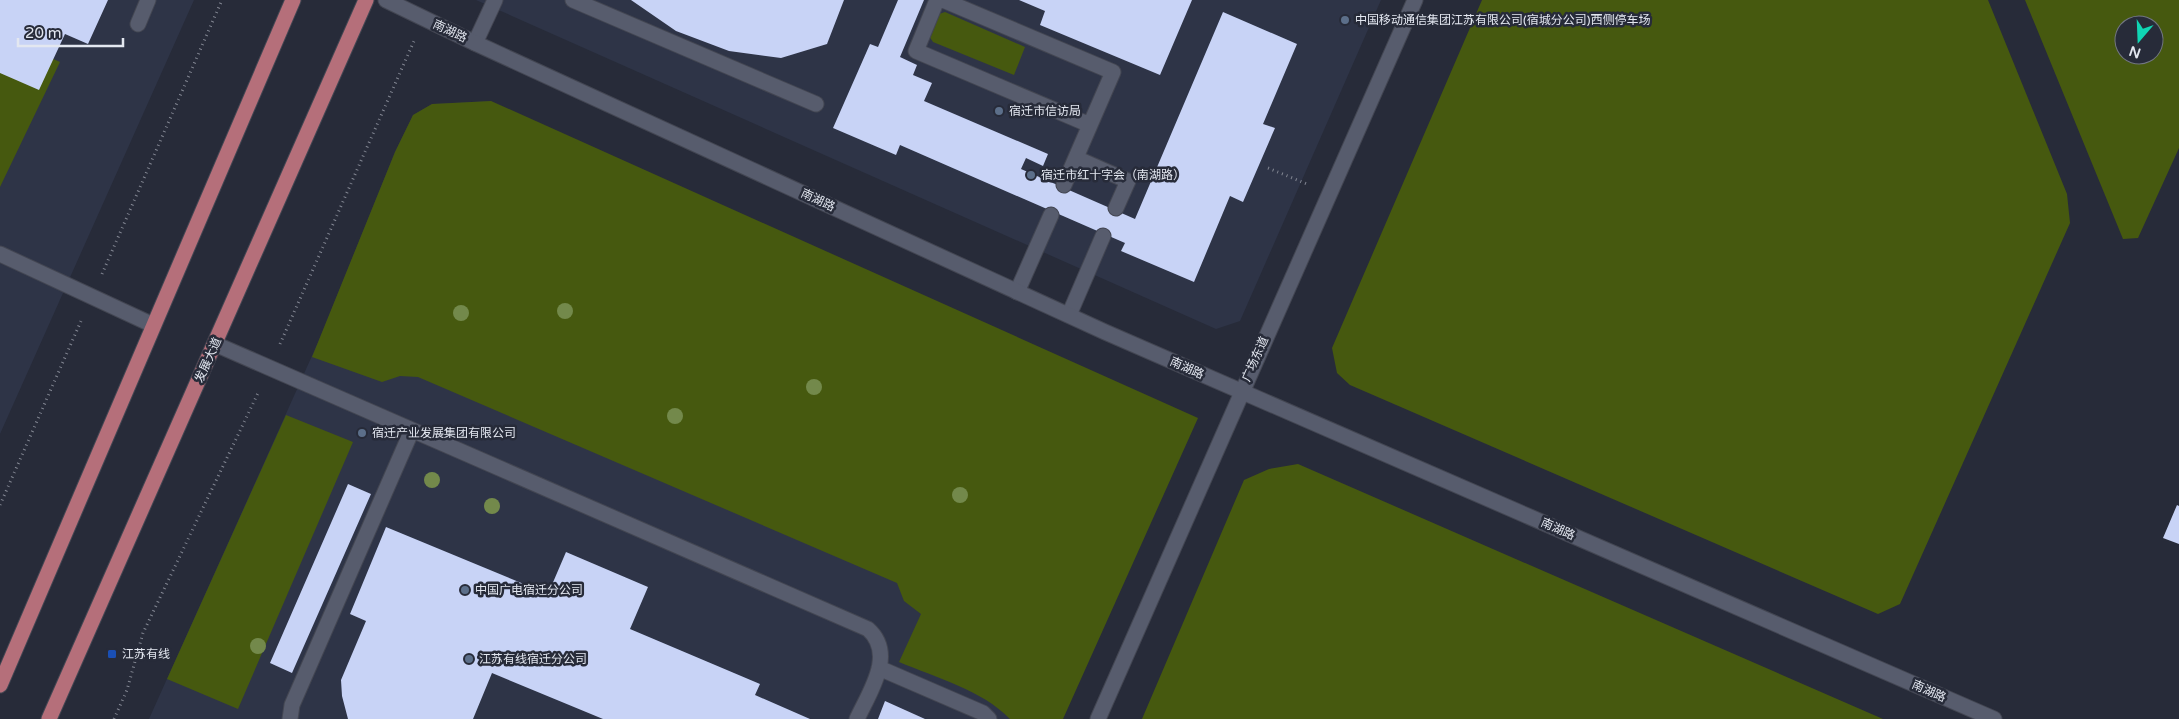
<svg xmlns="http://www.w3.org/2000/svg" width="2179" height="719" font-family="'Varela Round','Noto Sans SC',sans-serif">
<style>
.built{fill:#2e3447}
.green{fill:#46590f;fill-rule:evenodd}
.building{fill:#c8d3f6}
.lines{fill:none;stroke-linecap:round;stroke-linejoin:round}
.service-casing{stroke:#434652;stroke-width:17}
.tertiary-casing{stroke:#434652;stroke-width:17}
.primary-casing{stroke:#434652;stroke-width:17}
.path{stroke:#828692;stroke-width:3;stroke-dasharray:1 4;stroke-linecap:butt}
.service{stroke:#575c6d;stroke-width:15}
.tertiary{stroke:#575c6d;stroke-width:15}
.primary{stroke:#b56f7a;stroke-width:15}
.tree{fill:#73894b}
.service-dot{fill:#5c6f8a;stroke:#272b39;stroke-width:2}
.transit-dot{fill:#1a4fb4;stroke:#272b39;stroke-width:2}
.labels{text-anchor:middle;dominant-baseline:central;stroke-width:5;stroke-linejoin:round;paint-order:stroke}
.poi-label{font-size:12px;fill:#e3e7f0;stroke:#272b39;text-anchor:start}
.street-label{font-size:12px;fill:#e3e7f0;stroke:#272b39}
</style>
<rect width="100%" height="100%" fill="#272b39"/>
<path class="built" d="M 0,0 L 194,0 L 0,434 Z
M 476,0 L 1381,0 L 1240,321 L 1216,329 Z
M 491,101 L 1063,719 L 149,719 L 320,338 L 395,152 L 413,115 L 432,104 Z"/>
<path class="green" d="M 1482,0 L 1988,0 L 2067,194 L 2070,223 L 1900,604 L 1878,614 L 1350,385 L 1337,373 L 1332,348 Z
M 2025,0 L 2179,0 L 2179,148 L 2138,238 L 2123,239 ZM 2124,25 L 2154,25 L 2154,55 L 2124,55 Z
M 945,12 L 1025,47 L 1014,75 L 933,42 L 929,36 L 939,14 Z
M 0,35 L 60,62 L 0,187 Z
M 491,101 L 1198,418 L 1063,719 L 1010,719 C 982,690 937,678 899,662 L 921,614 L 904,601 L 897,583 L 418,377 L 400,376 L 382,382 L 312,357 L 395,152 L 413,115 L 432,104 Z
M 286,415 L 353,442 L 238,709 L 167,679 Z
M 1298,464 L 1883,719 L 1142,719 L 1244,480 L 1269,469 Z"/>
<path class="building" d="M 0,0 L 108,0 L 88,44 L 65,34 L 39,90 L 0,73 Z
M 631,0 L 844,0 L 827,44 L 781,58 L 729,51 L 676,31 Z
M 898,0 L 924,0 L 900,57 L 917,65 L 913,75 L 932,83 L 924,101 L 1048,154 L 1043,166 L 1026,158 L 1021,169 L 1135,219 L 1223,12 L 1297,44 L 1263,124 L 1275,128 L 1243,202 L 1230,196 L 1194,282 L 1121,251 L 1125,243 L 900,145 L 896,155 L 833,128 L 870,44 L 878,47 Z
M 1019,0 L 1192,0 L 1160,75 L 1040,25 L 1045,11 Z
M 348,484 L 371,494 L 292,673 L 270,663 Z
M 2177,505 L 2179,506 L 2179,544 L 2163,538 Z
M 386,527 L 548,594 L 566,552 L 648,587 L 630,629 L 760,684 L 755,695 L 810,719 L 603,719 L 492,673 L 473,719 L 348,719 L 342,696 L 341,680 L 366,621 L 350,614 Z
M 885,701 L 925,719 L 878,719 Z"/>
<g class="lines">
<defs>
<path id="service" d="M 573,0 L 816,104
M 937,0 L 916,51 L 1090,125
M 943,0 L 1113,72 L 1064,185
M 138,24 L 148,0
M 475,43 L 495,0
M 1076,158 L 1128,181 L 1116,208
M 0,254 L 153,325
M 1017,292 L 1051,215
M 1069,315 L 1103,236
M 215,344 L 868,629 C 896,654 870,691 857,719
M 879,668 L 983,713 L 989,719
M 290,719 L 292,705 L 412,430"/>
<path id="tertiary" d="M 386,0 L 475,43 L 1105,332 L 1994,719
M 1098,719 L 1415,0"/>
<path id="primary" d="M 0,685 L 293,0
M 49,719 L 366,0"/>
</defs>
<use href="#service" class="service-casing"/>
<use href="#tertiary" class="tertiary-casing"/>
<use href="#primary" class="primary-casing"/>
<path class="path" d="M 1268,168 L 1307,184
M 102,274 L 222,0
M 280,344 L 414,41
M 0,505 L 81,321
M 114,719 L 127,690 L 143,633 L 259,391"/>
<use href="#service" class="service"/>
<use href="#tertiary" class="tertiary"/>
<use href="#primary" class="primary"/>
</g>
<g class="tree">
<circle cx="565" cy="311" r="8"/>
<circle cx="461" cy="313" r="8"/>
<circle cx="814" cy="387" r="8"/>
<circle cx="675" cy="416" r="8"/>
<circle cx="432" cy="480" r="8"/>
<circle cx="960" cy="495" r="8"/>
<circle cx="492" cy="506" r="8"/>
<circle cx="258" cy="646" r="8"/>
</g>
<g class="service-dot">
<circle cx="1345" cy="20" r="5"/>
<circle cx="999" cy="111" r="5"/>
<circle cx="1031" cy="175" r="5"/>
<circle cx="362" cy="433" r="5"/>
<circle cx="465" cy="590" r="5"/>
<circle cx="469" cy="659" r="5"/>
</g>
<rect class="transit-dot" x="107" y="649" width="10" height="10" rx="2.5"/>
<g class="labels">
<g class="poi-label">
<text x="1355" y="20">中国移动通信集团江苏有限公司(宿城分公司)西侧停车场</text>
<text x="1009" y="111">宿迁市信访局</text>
<text x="1041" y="175">宿迁市红十字会（南湖路）</text>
<text x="372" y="433">宿迁产业发展集团有限公司</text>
<text x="475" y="590">中国广电宿迁分公司</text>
<text x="122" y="654">江苏有线</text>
<text x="479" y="659">江苏有线宿迁分公司</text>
</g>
<g class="street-label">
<text transform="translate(450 31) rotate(25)">南湖路</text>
<text transform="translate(818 200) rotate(25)">南湖路</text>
<text transform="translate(1255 359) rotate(-66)">广场东道</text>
<text transform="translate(208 360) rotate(-66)">发展大道</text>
<text transform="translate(1187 368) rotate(24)">南湖路</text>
<text transform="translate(1558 529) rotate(24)">南湖路</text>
<text transform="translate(1929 691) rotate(24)">南湖路</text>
</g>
</g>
<g transform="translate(2139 40) rotate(199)"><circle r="24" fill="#272b39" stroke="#727682"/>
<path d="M0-4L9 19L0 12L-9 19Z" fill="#10d5b4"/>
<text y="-8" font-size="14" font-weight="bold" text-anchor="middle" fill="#e3e7f0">N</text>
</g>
<path d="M18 38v8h105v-8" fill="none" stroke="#e3e7f0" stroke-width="2.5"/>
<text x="25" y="38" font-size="15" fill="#e3e7f0" stroke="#272b39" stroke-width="4" paint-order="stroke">20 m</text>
</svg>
